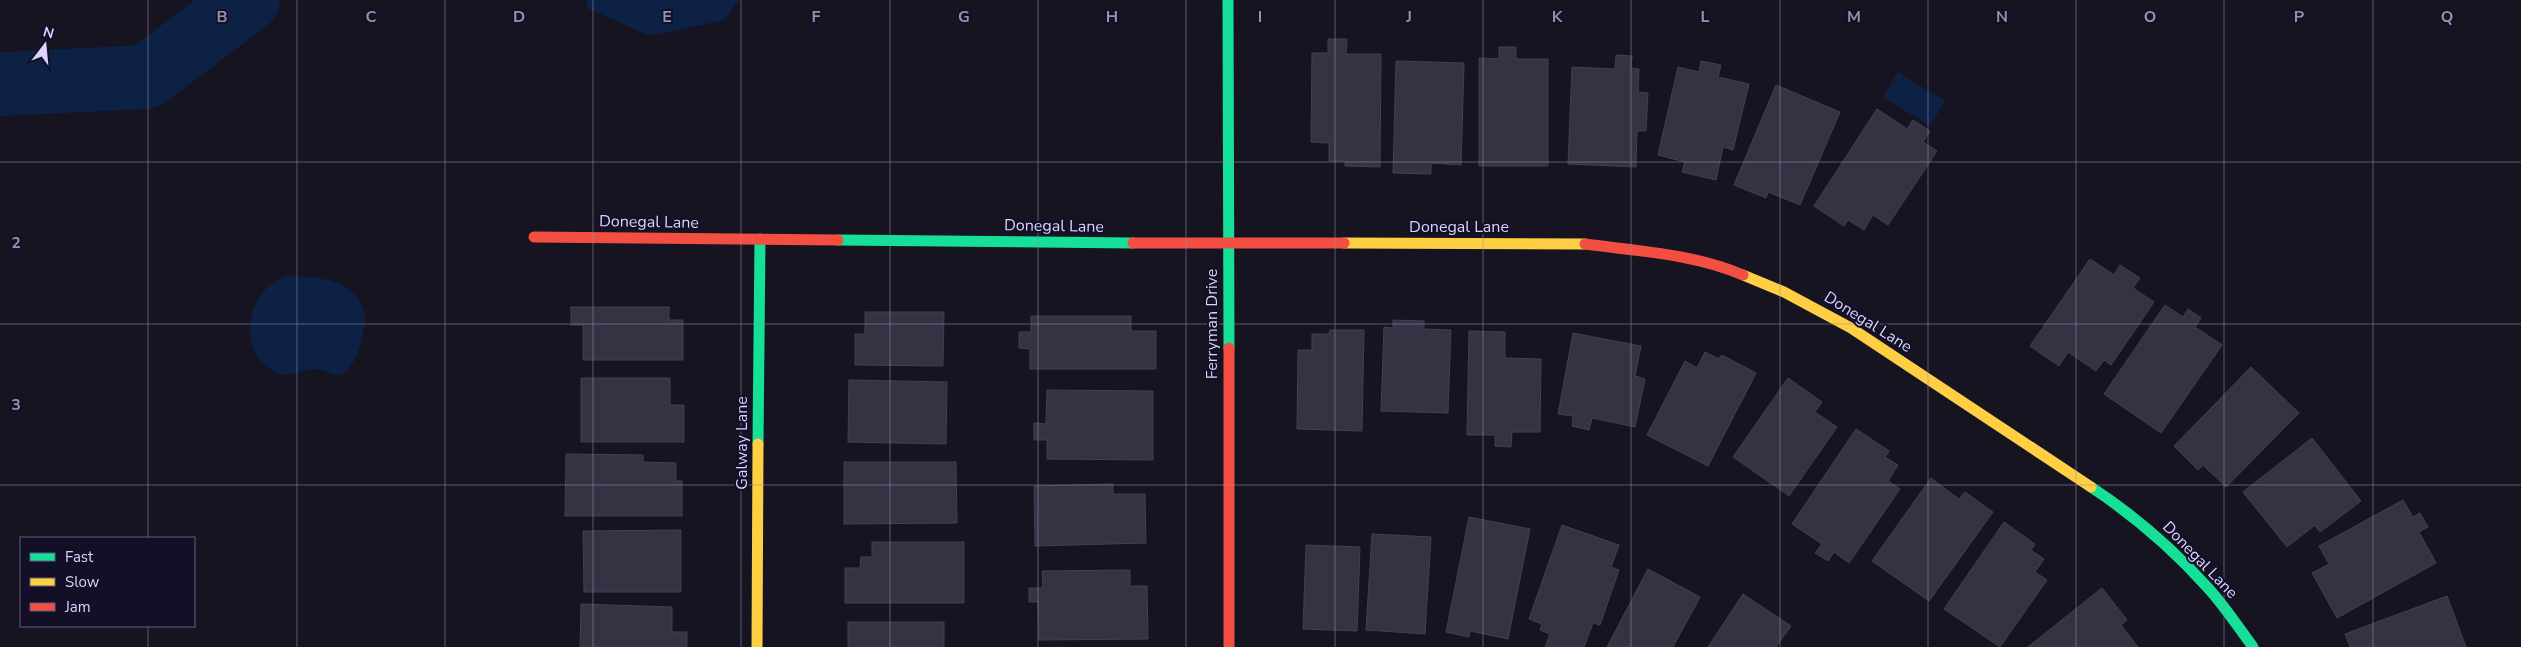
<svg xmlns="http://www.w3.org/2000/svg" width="2521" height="647" font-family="'Nunito Sans',sans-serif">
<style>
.water{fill:#0d2144}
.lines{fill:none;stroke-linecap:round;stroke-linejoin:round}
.river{stroke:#0d2144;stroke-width:64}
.building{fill:#343243;stroke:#433f54}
.fast{stroke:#16e098;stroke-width:11}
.slow{stroke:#ffcf43;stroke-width:11}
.jam{stroke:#f24e42;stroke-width:11}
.grid{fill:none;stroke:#9591b1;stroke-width:1;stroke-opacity:0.55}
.labels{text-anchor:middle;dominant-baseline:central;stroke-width:4;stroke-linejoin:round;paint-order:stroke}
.street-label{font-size:16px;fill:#d9d4ff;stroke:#130f26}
.grid-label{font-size:16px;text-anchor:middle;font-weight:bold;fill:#9591b1;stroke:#130f26;stroke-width:4;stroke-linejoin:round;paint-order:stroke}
</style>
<rect width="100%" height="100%" fill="#161421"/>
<path class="water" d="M 587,0 L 739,0 L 724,20 L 650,36 L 587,8 Z
M 1898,72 L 1945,101 L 1930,126 L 1883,97 Z
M 290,275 C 308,278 334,277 349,289 C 356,294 363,305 365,314 C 367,328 355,377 337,375 C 330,375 323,369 315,369 C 303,369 290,378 278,373 C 232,355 247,284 290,275 Z"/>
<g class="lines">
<path class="river" d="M 0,84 L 146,77 L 248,0"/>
</g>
<path class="building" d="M 1328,39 L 1347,39 L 1346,54 L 1381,54 L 1380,167 L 1345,166 L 1345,161 L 1329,161 L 1329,143 L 1311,142 L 1312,53 L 1328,53 Z
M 1499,47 L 1516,47 L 1516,59 L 1548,59 L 1548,166 L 1479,166 L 1479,58 L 1499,59 Z
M 1616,55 L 1632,56 L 1631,68 L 1639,69 L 1638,92 L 1648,93 L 1646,131 L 1637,131 L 1636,167 L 1568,164 L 1572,67 L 1615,69 Z
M 1396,61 L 1464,63 L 1461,165 L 1431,163 L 1431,174 L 1393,173 Z
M 1701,61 L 1721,65 L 1718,77 L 1749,84 L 1733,150 L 1723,147 L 1716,180 L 1682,172 L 1685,162 L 1658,155 L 1678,67 L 1699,72 Z
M 1776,85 L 1840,112 L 1800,205 L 1768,192 L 1766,198 L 1734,185 Z
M 1877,109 L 1907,129 L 1913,120 L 1930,131 L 1923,142 L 1937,151 L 1888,225 L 1873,215 L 1864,230 L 1848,220 L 1844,226 L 1814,206 Z
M 2090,259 L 2114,275 L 2120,265 L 2140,278 L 2133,288 L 2154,302 L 2111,365 L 2104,360 L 2096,371 L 2068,352 L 2059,366 L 2030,346 Z
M 2165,305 L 2183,317 L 2188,309 L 2201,318 L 2195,327 L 2222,345 L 2161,433 L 2104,394 Z
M 571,307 L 669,307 L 669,320 L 683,320 L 683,360 L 583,360 L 583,325 L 571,325 Z
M 865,312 L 944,312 L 943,366 L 855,365 L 855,334 L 865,334 Z
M 1031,316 L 1131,316 L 1131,331 L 1156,331 L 1156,369 L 1030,369 L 1030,349 L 1019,348 L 1019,332 L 1031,332 Z
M 1393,320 L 1424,321 L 1424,329 L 1451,330 L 1448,413 L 1381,411 L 1384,327 L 1393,328 Z
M 1330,330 L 1364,330 L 1362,431 L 1297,429 L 1298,350 L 1312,350 L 1312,334 L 1329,334 Z
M 1469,331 L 1505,332 L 1505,358 L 1541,359 L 1540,432 L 1512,432 L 1511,447 L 1495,446 L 1495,435 L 1467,435 Z
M 1573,333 L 1641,346 L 1635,376 L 1645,379 L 1635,427 L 1592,418 L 1589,430 L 1572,426 L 1573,416 L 1558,414 Z
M 1705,352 L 1719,359 L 1722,355 L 1756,373 L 1708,466 L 1647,435 L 1685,361 L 1697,368 Z
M 2251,367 L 2299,413 L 2226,487 L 2203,465 L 2198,470 L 2174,446 Z
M 581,378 L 670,378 L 670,405 L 684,405 L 684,442 L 581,442 Z
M 1788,378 L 1822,402 L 1815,412 L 1837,427 L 1789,496 L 1733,457 Z
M 849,380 L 947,382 L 946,444 L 848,442 Z
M 1047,390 L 1153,391 L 1153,460 L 1047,459 L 1047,440 L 1034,440 L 1034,423 L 1046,424 Z
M 1856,429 L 1889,451 L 1885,457 L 1898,465 L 1888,481 L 1900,489 L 1849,563 L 1834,552 L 1828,561 L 1815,553 L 1822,544 L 1792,524 Z
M 2312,438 L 2361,501 L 2320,532 L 2315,525 L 2287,547 L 2243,492 Z
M 566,454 L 643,455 L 643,462 L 676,463 L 676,481 L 682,481 L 682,516 L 565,516 Z
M 844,462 L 956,462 L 957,523 L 844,524 Z
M 1931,478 L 1959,499 L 1965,492 L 1993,512 L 1929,601 L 1872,561 Z
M 1113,484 L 1113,494 L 1145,494 L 1146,543 L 1035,546 L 1034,486 Z
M 2403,500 L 2413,517 L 2420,513 L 2428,527 L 2419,532 L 2436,563 L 2337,618 L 2312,573 L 2329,564 L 2319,546 Z
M 1469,517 L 1530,529 L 1508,639 L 1470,631 L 1469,637 L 1446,632 Z
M 2004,522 L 2035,544 L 2031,550 L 2044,559 L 2035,572 L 2047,580 L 2000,647 L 1944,609 Z
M 1562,525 L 1619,545 L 1611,567 L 1619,570 L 1600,625 L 1593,623 L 1584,647 L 1545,647 L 1550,634 L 1540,630 L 1542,624 L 1529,619 Z
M 681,530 L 681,592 L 584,592 L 583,531 Z
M 1372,534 L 1431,537 L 1425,634 L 1366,630 Z
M 872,542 L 964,542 L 964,603 L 845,603 L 845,568 L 860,568 L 861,557 L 872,557 Z
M 1306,545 L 1360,547 L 1357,631 L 1303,629 Z
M 1648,569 L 1700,597 L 1673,647 L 1607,647 Z
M 1130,570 L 1130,586 L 1147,586 L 1148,639 L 1039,640 L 1038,602 L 1029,602 L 1029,588 L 1043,588 L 1042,571 Z
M 2102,588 L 2127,620 L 2121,625 L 2138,647 L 2028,647 Z
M 1743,594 L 1791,626 L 1776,647 L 1708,647 Z
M 2447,596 L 2466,647 L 2350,647 L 2345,634 Z
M 581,604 L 672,607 L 672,632 L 687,632 L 687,647 L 580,647 Z
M 848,622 L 944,622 L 944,647 L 848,647 Z"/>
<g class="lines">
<path class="fast" d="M 1228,0 L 1229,348
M 838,240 L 1133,243
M 758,444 L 760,239
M 2091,487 C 2135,516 2174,550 2209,589 C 2225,607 2239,628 2253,647"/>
<path class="slow" d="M 1344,243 L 1585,244
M 1743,275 L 1784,292 L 1851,328 L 2091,487
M 757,647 L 758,444"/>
<path class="jam" d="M 534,237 L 838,240
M 1133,243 L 1344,243
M 1585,244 C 1638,251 1694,254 1743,275
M 1229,348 L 1229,647"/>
</g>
<path class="grid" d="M 148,0 L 148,538M 297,0 L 297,647M 445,0 L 445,647M 593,0 L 593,647M 741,0 L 741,647M 890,0 L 890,647M 1038,0 L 1038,647M 1186,0 L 1186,647M 1335,0 L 1335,647M 1483,0 L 1483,647M 1631,0 L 1631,647M 1780,0 L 1780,647M 1928,0 L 1928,647M 2076,0 L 2076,647M 2224,0 L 2224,647M 2373,0 L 2373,647M 0,162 L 2521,162M 0,324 L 2521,324M 0,485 L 2521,485M 148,626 L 148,647"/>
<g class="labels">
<g class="street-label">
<text transform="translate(649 222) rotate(1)">Donegal Lane</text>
<text transform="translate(1054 226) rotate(1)">Donegal Lane</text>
<text x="1459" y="227">Donegal Lane</text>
<text transform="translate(1868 322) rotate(32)">Donegal Lane</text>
<text transform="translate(1212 324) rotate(-90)">Ferryman Drive</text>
<text transform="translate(742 443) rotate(-90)">Galway Lane</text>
<text transform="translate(2200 560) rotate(46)">Donegal Lane</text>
</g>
</g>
<g class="grid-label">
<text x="222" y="22">B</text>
<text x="371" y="22">C</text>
<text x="519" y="22">D</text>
<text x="667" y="22">E</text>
<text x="816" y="22">F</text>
<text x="964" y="22">G</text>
<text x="1112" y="22">H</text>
<text x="1260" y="22">I</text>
<text x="1409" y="22">J</text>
<text x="1557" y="22">K</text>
<text x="1705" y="22">L</text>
<text x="1854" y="22">M</text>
<text x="2002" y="22">N</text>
<text x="2150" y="22">O</text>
<text x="2299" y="22">P</text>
<text x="2447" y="22">Q</text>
<text x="16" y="248">2</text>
<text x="16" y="410">3</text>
</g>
<rect x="20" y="537" width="175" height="90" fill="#130f26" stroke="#625e7d"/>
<rect x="30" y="553" width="25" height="8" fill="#16e098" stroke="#625e7d"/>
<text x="65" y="562" font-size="15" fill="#d9d4ff">Fast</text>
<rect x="30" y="578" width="25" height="8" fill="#ffcf43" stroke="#625e7d"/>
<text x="65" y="587" font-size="15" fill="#d9d4ff">Slow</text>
<rect x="30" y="603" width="25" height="8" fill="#f24e42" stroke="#625e7d"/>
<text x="65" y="612" font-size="15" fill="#d9d4ff">Jam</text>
<g transform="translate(45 45) rotate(16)" stroke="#130f26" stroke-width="4" paint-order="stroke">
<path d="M0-4L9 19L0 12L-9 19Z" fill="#d9d4ff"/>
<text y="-8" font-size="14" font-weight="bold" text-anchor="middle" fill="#d9d4ff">N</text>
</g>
</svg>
